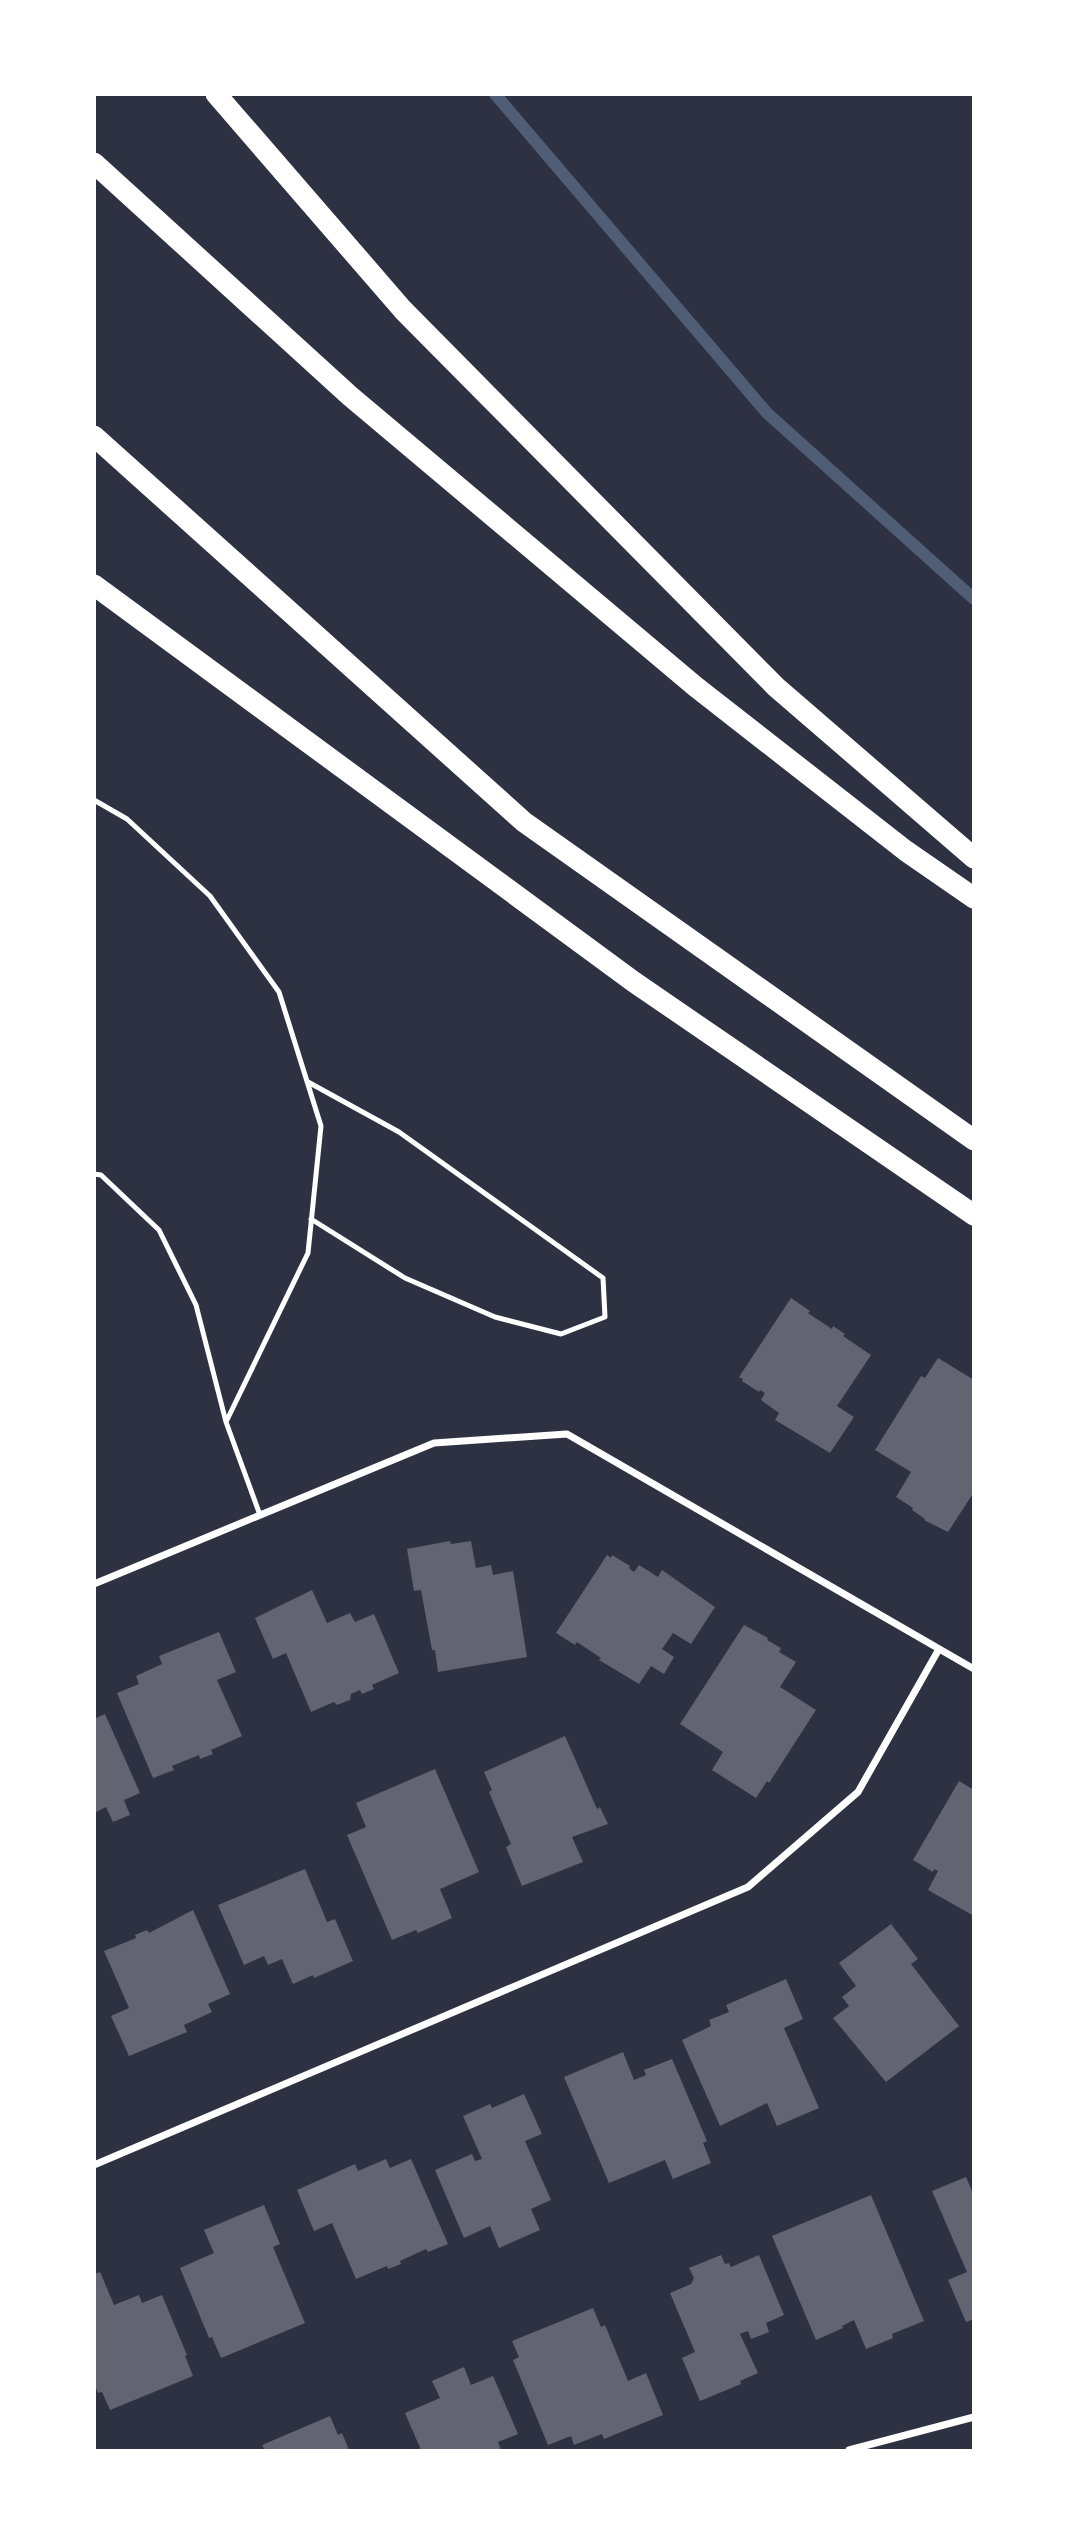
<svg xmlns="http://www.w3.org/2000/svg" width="1068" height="2545" font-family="Raleway,sans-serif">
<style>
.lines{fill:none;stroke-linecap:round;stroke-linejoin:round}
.stream{stroke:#4f5d75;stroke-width:12}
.building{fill:#626471}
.service{stroke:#fff;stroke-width:5}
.minor{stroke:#fff;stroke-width:7}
.motorway{stroke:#fff;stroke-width:21}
</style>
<rect width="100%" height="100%" fill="#2d3142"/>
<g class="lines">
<path class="stream" d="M 495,94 L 767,413 L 974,599"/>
</g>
<path class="building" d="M 791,1298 L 810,1311 L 808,1313 L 832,1329 L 833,1326 L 845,1334 L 843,1336 L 871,1355 L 837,1406 L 854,1417 L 830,1453 L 775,1420 L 779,1413 L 761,1400 L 765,1393 L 760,1390 L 759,1392 L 742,1381 L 743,1379 L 739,1377 Z
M 938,1358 L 974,1380 L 974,1492 L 948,1532 L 924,1520 L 925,1519 L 912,1510 L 913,1508 L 896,1497 L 911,1472 L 875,1450 L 921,1376 L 925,1378 Z
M 450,1541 L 451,1544 L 471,1541 L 476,1568 L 491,1565 L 493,1575 L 513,1571 L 527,1657 L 438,1672 L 435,1650 L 432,1650 L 421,1590 L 414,1591 L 407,1549 Z
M 607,1555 L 611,1558 L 612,1555 L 630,1566 L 629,1568 L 634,1572 L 639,1565 L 658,1577 L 662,1570 L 715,1607 L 691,1644 L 673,1633 L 662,1649 L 674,1657 L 664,1674 L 651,1666 L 639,1684 L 599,1660 L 601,1658 L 577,1642 L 575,1645 L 556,1633 Z
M 312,1590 L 327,1623 L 350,1613 L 355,1622 L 374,1614 L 399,1673 L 372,1685 L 374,1689 L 362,1694 L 360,1690 L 351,1694 L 350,1700 L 337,1705 L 334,1702 L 311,1712 L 286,1653 L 273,1659 L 255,1618 Z
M 744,1625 L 768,1638 L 767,1640 L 781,1648 L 779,1652 L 796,1662 L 780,1687 L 816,1710 L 769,1783 L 767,1781 L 756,1798 L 712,1770 L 723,1752 L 680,1724 Z
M 219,1632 L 236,1672 L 217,1680 L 242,1736 L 211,1750 L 213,1754 L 200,1759 L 199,1755 L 172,1766 L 174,1770 L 153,1778 L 117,1693 L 139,1684 L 136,1676 L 162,1664 L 159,1656 Z
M 105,1714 L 140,1793 L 124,1800 L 130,1815 L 113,1822 L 106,1807 L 94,1813 L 94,1719 Z
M 565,1736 L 597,1809 L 600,1807 L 608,1824 L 572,1837 L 583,1862 L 522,1886 L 506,1847 L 511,1844 L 489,1792 L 492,1790 L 484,1772 Z
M 435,1769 L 479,1872 L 440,1889 L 452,1918 L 418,1933 L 416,1930 L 392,1940 L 347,1835 L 366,1827 L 356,1803 Z
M 959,1781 L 974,1790 L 974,1916 L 928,1890 L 938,1871 L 934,1869 L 933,1872 L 913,1860 Z
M 305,1869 L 327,1922 L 335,1919 L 353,1961 L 314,1978 L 313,1975 L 293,1984 L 282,1959 L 268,1965 L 264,1956 L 244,1965 L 218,1905 Z
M 193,1910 L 230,1994 L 208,2004 L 212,2012 L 184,2025 L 187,2032 L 129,2056 L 111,2016 L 129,2008 L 104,1951 L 136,1938 L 135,1935 L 147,1930 L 149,1933 Z
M 891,1924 L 918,1959 L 911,1964 L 959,2026 L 886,2082 L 833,2018 L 849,2006 L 842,1997 L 856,1986 L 839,1963 Z
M 786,1979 L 803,2019 L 784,2028 L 819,2108 L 777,2126 L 767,2103 L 720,2126 L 682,2040 L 711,2026 L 709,2020 L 729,2012 L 726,2005 Z
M 623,2052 L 634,2080 L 646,2075 L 644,2070 L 672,2059 L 707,2141 L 703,2143 L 711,2163 L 673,2179 L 665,2160 L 609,2183 L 564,2077 Z
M 524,2094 L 542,2134 L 525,2141 L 551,2200 L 531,2209 L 540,2230 L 499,2248 L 490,2226 L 464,2238 L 435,2170 L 472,2154 L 475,2161 L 482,2159 L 463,2116 L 490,2104 L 492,2108 Z
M 386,2159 L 390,2168 L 411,2159 L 448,2244 L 428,2252 L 426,2249 L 400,2261 L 401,2264 L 388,2269 L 387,2266 L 356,2279 L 332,2223 L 314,2231 L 297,2190 L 355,2164 L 358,2171 Z
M 966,2177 L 974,2196 L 974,2319 L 966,2322 L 948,2280 L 967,2272 L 932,2191 Z
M 871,2195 L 924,2321 L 892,2334 L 893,2338 L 866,2349 L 854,2320 L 842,2326 L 843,2328 L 816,2340 L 772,2236 Z
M 264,2205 L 280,2244 L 273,2247 L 305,2323 L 221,2358 L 212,2337 L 209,2338 L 180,2268 L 214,2253 L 204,2230 Z
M 721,2255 L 725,2264 L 729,2263 L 731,2267 L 759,2255 L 784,2315 L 766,2323 L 769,2332 L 751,2339 L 748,2331 L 740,2334 L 758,2373 L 740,2381 L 741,2384 L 700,2401 L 682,2358 L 695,2352 L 670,2293 L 691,2284 L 694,2278 L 689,2268 Z
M 100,2272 L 114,2305 L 139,2295 L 142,2303 L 162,2295 L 187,2355 L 185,2356 L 193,2376 L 110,2410 L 102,2392 L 98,2393 L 94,2384 L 94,2274 Z
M 593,2308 L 601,2327 L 605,2325 L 628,2381 L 646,2373 L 663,2415 L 604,2439 L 602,2434 L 574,2445 L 571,2436 L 548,2445 L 513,2360 L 519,2357 L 512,2341 Z
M 464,2367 L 471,2385 L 493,2376 L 518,2434 L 498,2442 L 501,2450 L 421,2450 L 405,2413 L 440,2398 L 432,2381 Z
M 330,2416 L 338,2435 L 342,2433 L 349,2450 L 265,2450 L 262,2445 Z"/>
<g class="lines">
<path class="service" d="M 94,800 L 127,819 L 210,896 L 279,992 L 321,1126 L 308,1253 L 226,1422 L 260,1515
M 308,1082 L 399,1132 L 603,1278 L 605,1317 L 561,1334 L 495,1317 L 405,1278 L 311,1219
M 94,1174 L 101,1175 L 159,1230 L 196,1305 L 226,1422"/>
<path class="minor" d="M 94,1584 L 434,1443 L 567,1434 L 974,1669
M 94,2165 L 748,1887 L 858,1792 L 939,1649
M 849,2450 L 974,2417"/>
<path class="motorway" d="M 216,94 L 403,310 L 776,687 L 974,858
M 94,163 L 350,396 L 696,687 L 906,851 L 974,898
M 94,436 L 524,822 L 974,1140
M 94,585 L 634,982 L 974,1215"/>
</g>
<rect width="1068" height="2545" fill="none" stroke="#ffffff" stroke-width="192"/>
</svg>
